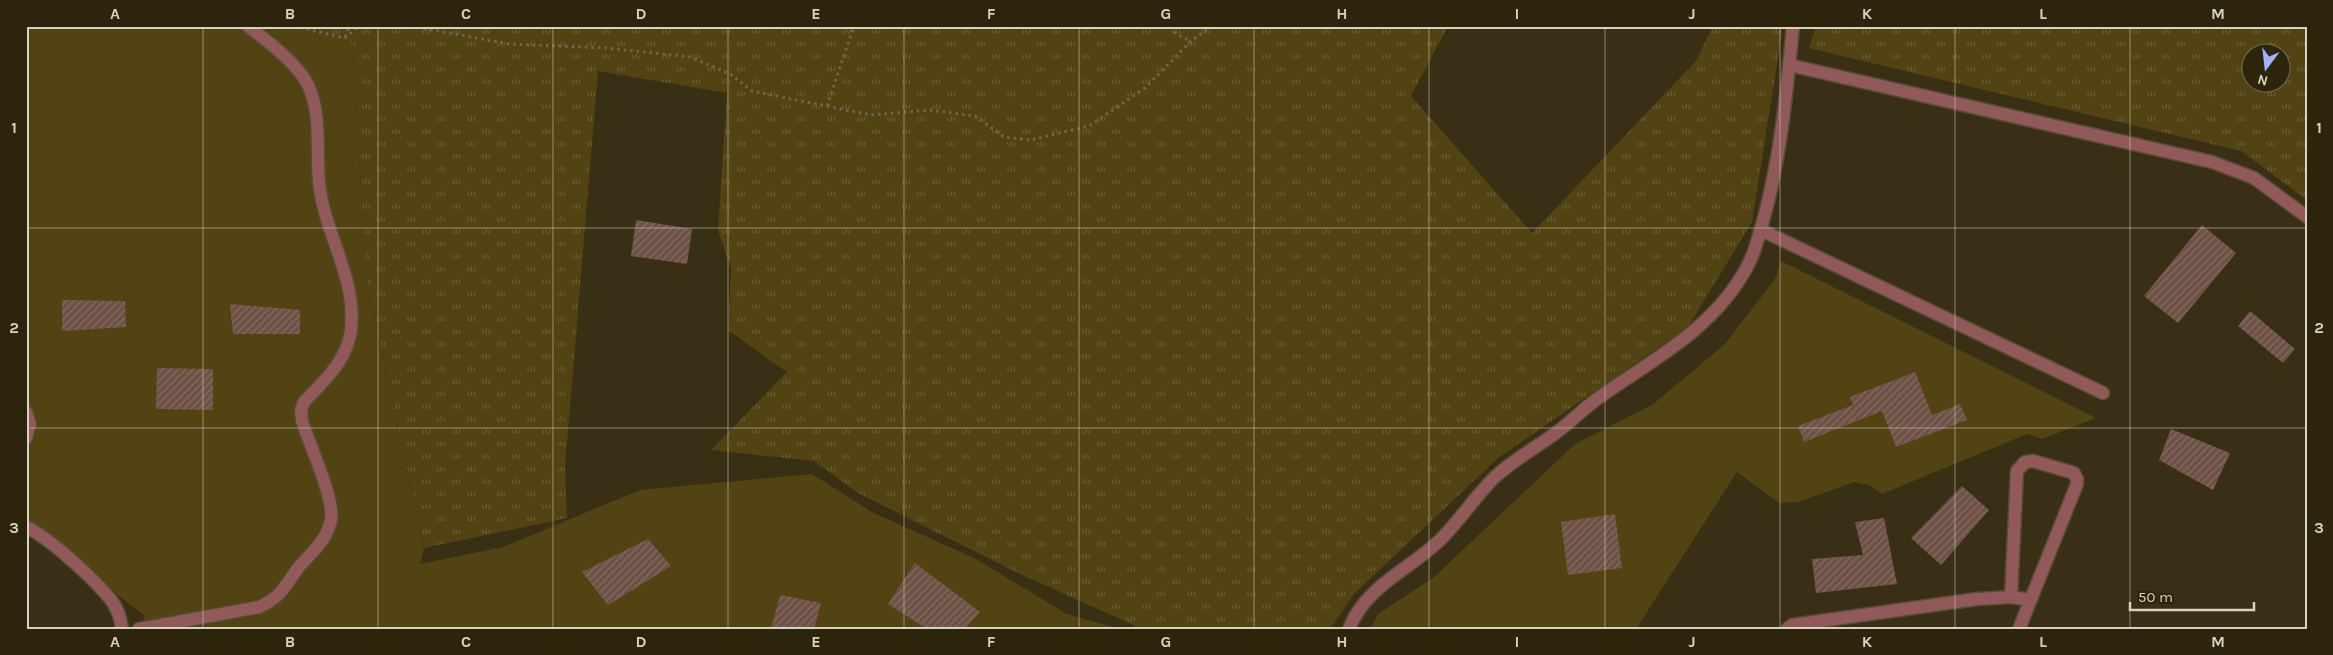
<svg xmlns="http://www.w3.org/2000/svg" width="2333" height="655" font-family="Karla,sans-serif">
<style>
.grass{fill:url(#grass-tufts);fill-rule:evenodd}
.garden{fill:#524313}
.building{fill:url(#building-hatch)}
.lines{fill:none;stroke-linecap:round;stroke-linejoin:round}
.minor-casing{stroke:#554c34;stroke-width:15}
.path{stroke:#6e6650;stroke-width:3;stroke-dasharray:2.5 4;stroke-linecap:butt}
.minor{stroke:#915959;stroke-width:12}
.grid{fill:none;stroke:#d8d2c3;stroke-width:1;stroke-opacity:0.55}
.neatline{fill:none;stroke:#d8d2c3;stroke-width:2}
.grid-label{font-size:16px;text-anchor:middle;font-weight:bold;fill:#d8d2c3}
</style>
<defs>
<pattern id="grass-tufts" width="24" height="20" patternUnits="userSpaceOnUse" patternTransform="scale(1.25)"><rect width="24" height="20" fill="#524313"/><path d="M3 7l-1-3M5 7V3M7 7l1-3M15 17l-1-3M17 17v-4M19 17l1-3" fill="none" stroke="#6a5d34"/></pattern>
<pattern id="building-hatch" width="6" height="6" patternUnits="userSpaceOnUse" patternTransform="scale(1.25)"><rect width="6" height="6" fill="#6f5247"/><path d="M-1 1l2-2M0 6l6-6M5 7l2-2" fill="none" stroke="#836a60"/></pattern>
</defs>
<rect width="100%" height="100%" fill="#382f15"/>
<path class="grass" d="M 310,26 L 1448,26 L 1411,96 L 1532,233 L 1696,61 L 1713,26 L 1783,26 L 1752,222 L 1688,327 L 1498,458 L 1354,594 L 1330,629 L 1137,629 L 1133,625 L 1018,573 L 858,493 L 814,461 L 711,450 L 787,372 L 728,330 L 731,269 L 718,230 L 727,93 L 598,71 L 565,467 L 567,518 L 424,548 L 366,279 L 353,45 Z
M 1816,26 L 2307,26 L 2307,200 L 2241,151 L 1809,48 ZM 2250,52 L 2280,52 L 2280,82 L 2250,82 Z"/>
<path class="garden" d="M 26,26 L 310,26 L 353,44 L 366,279 L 424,548 L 420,564 L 503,547 L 640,490 L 812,474 L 872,512 L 976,559 L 1067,614 L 1120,629 L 142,629 L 144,615 L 51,544 L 26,533 L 26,454 L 33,438 L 26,427 Z
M 1781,261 L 2096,418 L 2042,439 L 2027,434 L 1882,494 L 1869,485 L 1854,482 L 1799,502 L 1779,503 L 1737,472 L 1636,629 L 1370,629 L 1378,614 L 1433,578 L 1575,444 L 1652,405 L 1725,344 L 1775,279 Z"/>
<path class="building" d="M 636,220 L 692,229 L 687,264 L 631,256 Z
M 2202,225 L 2236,253 L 2178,323 L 2144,296 Z
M 62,300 L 125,301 L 126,327 L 62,331 Z
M 230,304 L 300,310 L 300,334 L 233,334 Z
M 2250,311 L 2295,349 L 2283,363 L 2238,326 Z
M 157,368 L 213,369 L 213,410 L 156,409 Z
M 1915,372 L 1932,415 L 1960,404 L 1967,420 L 1896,447 L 1882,411 L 1804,442 L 1798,426 L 1853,405 L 1850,397 Z
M 2171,429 L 2230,453 L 2213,490 L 2159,460 Z
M 1962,486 L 1989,510 L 1941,565 L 1911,538 Z
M 1615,514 L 1622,568 L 1568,575 L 1561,522 Z
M 1884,518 L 1897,584 L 1816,593 L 1812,559 L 1863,555 L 1855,522 Z
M 648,539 L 671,566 L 608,605 L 582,572 Z
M 915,563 L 980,612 L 965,629 L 927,629 L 888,604 Z
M 780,595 L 821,603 L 814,629 L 771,629 Z"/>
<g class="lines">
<defs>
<path id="minor" d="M 1789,65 L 2212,162 L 2254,178 L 2307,217
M 1761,230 L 2103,393
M 26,412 L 30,424 L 26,438
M 26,527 C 49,537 95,580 111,600 C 118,609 121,619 122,629
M 2011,597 L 2017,471 L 2025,462 L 2033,461 L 2074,473 L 2077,479 L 2077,484 L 2019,629
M 139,629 L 259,607 C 282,597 285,585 299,567 C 312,552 327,540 331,520 C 335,500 309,443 302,421 L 301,410 L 304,402 C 324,381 347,361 351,330 C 357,278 324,233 319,182 C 316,150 322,115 308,85 C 297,63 267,41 248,26
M 1349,629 C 1365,586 1411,569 1441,539 C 1461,519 1476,495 1496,476 C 1515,459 1537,447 1557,432 C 1571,422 1583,409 1597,399 C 1653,359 1713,330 1747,267 C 1756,251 1760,231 1765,214 C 1781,153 1787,89 1793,26
M 1787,629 L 1792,625 L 1977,599 L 2011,597 L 2031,600"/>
</defs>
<use href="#minor" class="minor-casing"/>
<path class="path" d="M 294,26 L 345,38
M 411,26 L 510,44 L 606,48 L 691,57 L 732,75 L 752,91 L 871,115 L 930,110 L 975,116 L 1004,137 L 1031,140 L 1089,126 L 1145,88 L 1191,41 L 1212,26
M 1171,26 L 1176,34 L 1191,41
M 345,37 L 349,26
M 345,38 L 359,26
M 827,106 L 854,26"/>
<use href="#minor" class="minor"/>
</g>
<path class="grid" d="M 203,26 L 203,629M 378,26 L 378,629M 553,26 L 553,629M 728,26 L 728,629M 904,26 L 904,629M 1079,26 L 1079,629M 1254,26 L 1254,629M 1429,26 L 1429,629M 1605,26 L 1605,629M 1780,26 L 1780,629M 1955,26 L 1955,629M 2130,26 L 2130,629M 26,228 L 2307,228M 26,428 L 2307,428"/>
<rect width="2333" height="655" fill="none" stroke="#2d250b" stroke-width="55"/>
<g transform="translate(2266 68) rotate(195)"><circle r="24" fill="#2d250b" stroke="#716a55"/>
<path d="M0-4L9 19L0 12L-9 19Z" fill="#a3b2fd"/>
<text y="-8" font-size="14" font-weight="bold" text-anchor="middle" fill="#d8d2c3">N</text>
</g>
<path d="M2130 602v8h124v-8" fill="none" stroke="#d8d2c3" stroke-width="2.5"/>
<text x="2138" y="602" font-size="15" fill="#d8d2c3" stroke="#2d250b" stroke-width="4" paint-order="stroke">50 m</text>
<rect x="28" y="28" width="2278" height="600" class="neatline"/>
<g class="grid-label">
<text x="115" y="19">A</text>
<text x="290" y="19">B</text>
<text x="466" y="19">C</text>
<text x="641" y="19">D</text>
<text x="816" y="19">E</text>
<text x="991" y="19">F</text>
<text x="1166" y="19">G</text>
<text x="1342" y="19">H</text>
<text x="1517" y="19">I</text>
<text x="1692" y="19">J</text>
<text x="1867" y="19">K</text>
<text x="2043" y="19">L</text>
<text x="2218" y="19">M</text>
<text x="14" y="133">1</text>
<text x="2319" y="133">1</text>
<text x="14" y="333">2</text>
<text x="2319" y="333">2</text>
<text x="14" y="533">3</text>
<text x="2319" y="533">3</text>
<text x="115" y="647">A</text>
<text x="290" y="647">B</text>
<text x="466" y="647">C</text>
<text x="641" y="647">D</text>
<text x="816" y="647">E</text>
<text x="991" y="647">F</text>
<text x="1166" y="647">G</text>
<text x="1342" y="647">H</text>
<text x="1517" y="647">I</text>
<text x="1692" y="647">J</text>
<text x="1867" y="647">K</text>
<text x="2043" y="647">L</text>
<text x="2218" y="647">M</text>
</g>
</svg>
